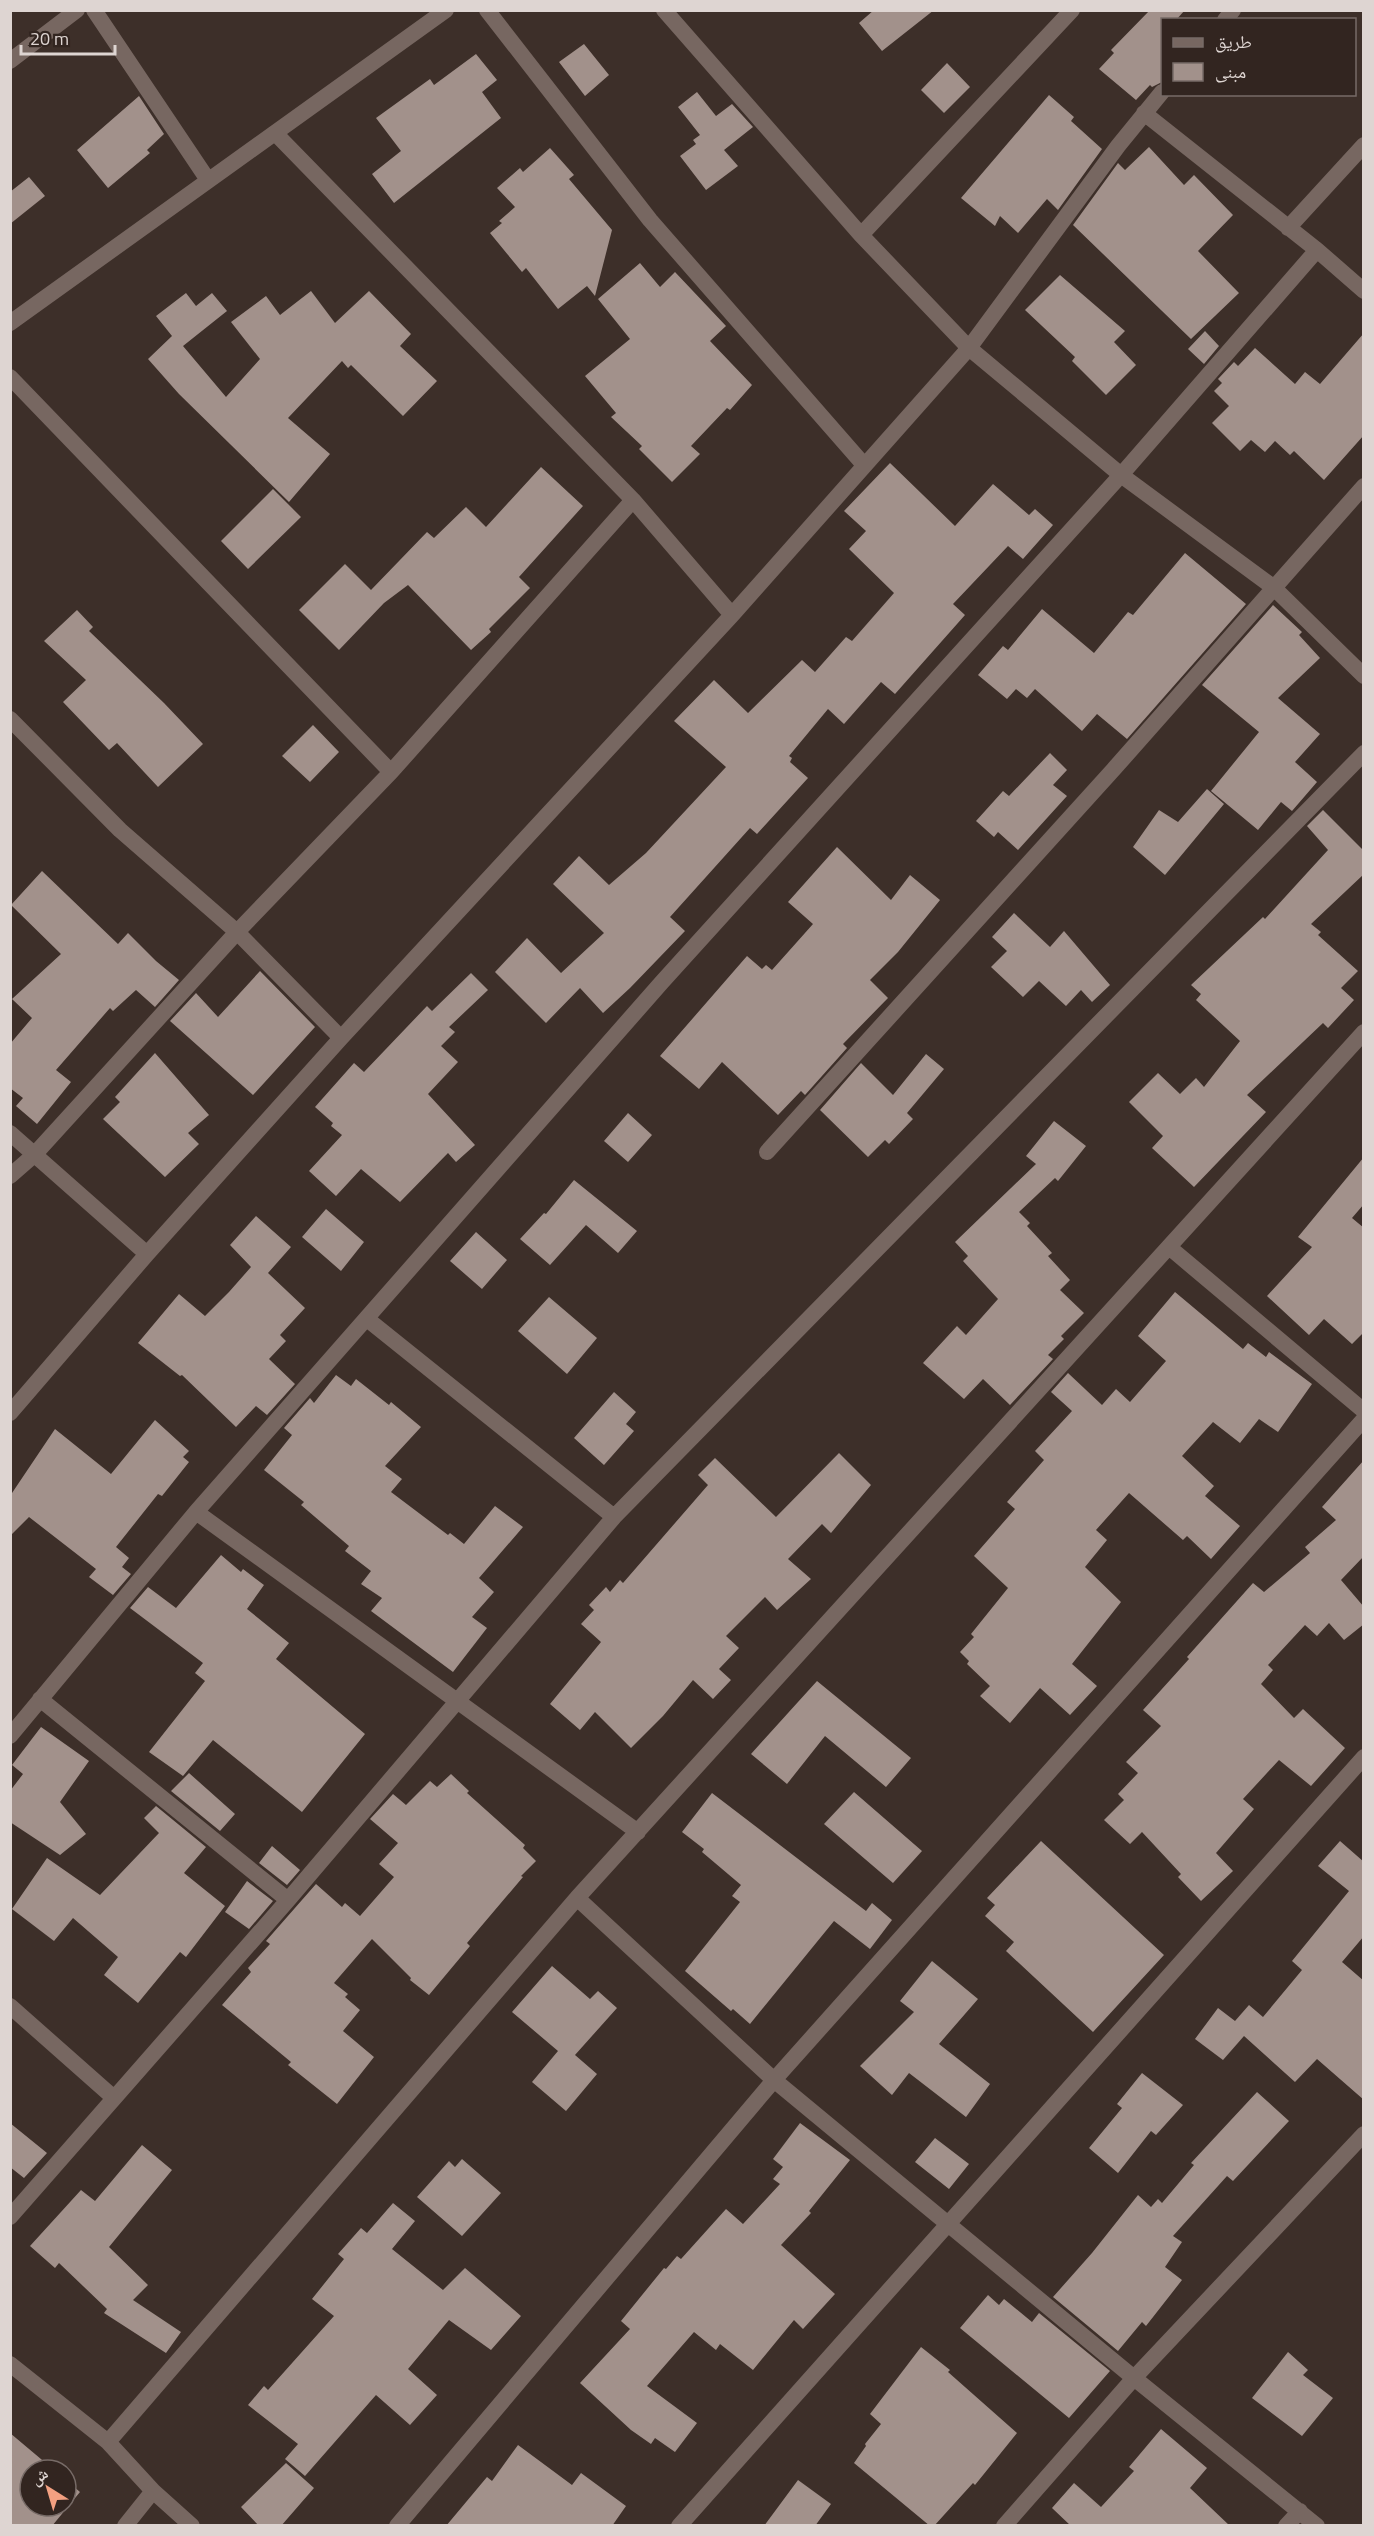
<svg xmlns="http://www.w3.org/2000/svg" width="1374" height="2536" font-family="'Titillium Web','Noto Naskh Arabic',sans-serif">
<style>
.building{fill:#a2918b}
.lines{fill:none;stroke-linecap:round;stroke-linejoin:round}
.minor{stroke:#776761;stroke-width:16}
</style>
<rect width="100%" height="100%" fill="#3d2f29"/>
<path class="building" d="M 874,10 L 934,10 L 882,51 L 859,23 Z
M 1150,10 L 1185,10 L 1176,20 L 1162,20 L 1162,82 L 1152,87 L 1150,85 L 1136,100 L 1099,69 L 1114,53 L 1111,50 Z
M 584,44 L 609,75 L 585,96 L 559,62 Z
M 476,54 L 497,80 L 482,92 L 501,118 L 394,203 L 372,174 L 401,151 L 376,118 L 430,79 L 434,85 Z
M 947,63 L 970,87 L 944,113 L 921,90 Z
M 697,92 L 716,116 L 732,104 L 753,127 L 724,150 L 738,166 L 706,190 L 680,156 L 696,144 L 693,140 L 700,135 L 678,107 Z
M 1049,95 L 1074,117 L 1071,121 L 1102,149 L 1058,210 L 1047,199 L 1018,233 L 1000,216 L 995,226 L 961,198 Z
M 139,96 L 164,134 L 147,150 L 150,153 L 108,188 L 77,150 Z
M 1149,147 L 1184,185 L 1194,175 L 1233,215 L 1198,251 L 1239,293 L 1191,339 L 1073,225 L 1118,163 L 1125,170 Z
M 550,148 L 574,175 L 569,179 L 612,230 L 595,296 L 587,286 L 558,309 L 526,268 L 522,272 L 490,233 L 502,223 L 499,221 L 515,207 L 497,188 L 520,168 L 523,172 Z
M 29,177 L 45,196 L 10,224 L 10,192 Z
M 640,263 L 660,287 L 675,272 L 726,326 L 710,341 L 752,385 L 730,410 L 727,408 L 691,446 L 700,454 L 672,482 L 639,449 L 642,446 L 611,417 L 616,413 L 585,376 L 630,339 L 598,299 Z
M 1060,275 L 1125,331 L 1114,342 L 1136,365 L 1106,395 L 1072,361 L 1075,357 L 1025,310 Z
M 311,291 L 335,323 L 369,291 L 411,334 L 400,346 L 437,381 L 403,416 L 351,365 L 348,368 L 342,361 L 288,418 L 330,454 L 289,502 L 179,394 L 148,359 L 172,336 L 156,316 L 186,293 L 196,306 L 212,293 L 227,311 L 183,346 L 226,397 L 260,359 L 231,322 L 266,296 L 280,315 Z
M 1205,331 L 1219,346 L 1204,364 L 1188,349 Z
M 1364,333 L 1364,435 L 1324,480 L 1294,451 L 1290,455 L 1275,441 L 1265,452 L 1251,440 L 1240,451 L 1212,423 L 1229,406 L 1214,391 L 1222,383 L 1218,379 L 1234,362 L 1238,366 L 1255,348 L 1295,384 L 1305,372 L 1320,384 Z
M 890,463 L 955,526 L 993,484 L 1029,515 L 1035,509 L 1053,525 L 1023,559 L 1008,546 L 953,604 L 965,615 L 895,694 L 881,682 L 844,724 L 828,709 L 789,756 L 792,758 L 790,762 L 808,778 L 757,834 L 750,828 L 670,917 L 685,931 L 630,988 L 603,1013 L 580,988 L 546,1023 L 495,972 L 527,938 L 561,973 L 604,933 L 553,884 L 579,856 L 609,885 L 646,853 L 726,767 L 674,721 L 714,680 L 748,713 L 802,660 L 815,672 L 846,637 L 852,641 L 894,593 L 849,549 L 866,531 L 844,511 Z
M 541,467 L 583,506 L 519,577 L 530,588 L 489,629 L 491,632 L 471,650 L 408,585 L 384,603 L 339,650 L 299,610 L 345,564 L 371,590 L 427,532 L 434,538 L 466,507 L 486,527 Z
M 273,489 L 301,517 L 248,569 L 221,541 Z
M 1185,553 L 1246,604 L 1127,739 L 1097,714 L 1082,731 L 1035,689 L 1027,698 L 1016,689 L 1007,699 L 978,675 L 1003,646 L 1008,650 L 1042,609 L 1094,653 L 1128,612 L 1133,615 Z
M 1273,605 L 1302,632 L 1299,635 L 1320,658 L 1278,698 L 1320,734 L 1295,762 L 1317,782 L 1292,811 L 1281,802 L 1258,830 L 1211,791 L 1259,732 L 1202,685 Z
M 77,610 L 93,627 L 89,631 L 164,703 L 203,744 L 158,787 L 117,743 L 109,750 L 63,702 L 86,680 L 44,641 Z
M 313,725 L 339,752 L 310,782 L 282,756 Z
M 1050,753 L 1067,770 L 1053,785 L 1067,796 L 1018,850 L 998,832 L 994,837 L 976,821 L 1003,791 L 1009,796 Z
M 1207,789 L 1224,804 L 1165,875 L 1133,847 L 1159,810 L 1178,822 Z
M 1323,810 L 1364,851 L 1364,874 L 1311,924 L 1321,932 L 1318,935 L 1358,971 L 1341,988 L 1354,1000 L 1328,1028 L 1323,1023 L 1247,1095 L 1266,1112 L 1194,1187 L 1152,1148 L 1163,1136 L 1129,1102 L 1158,1073 L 1180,1094 L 1196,1078 L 1204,1087 L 1240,1041 L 1196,1000 L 1201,994 L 1191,985 L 1263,917 L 1265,919 L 1328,850 L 1307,826 Z
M 837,847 L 891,900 L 910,875 L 940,900 L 898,952 L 870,980 L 888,998 L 843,1044 L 847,1048 L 805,1095 L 801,1091 L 778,1115 L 722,1062 L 699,1089 L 660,1056 L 747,956 L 762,969 L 766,965 L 772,970 L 813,924 L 788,902 Z
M 42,871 L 118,944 L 128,933 L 156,961 L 179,980 L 155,1007 L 136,990 L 113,1011 L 110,1008 L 56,1070 L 71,1082 L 37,1124 L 16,1106 L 23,1098 L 10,1088 L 10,1044 L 32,1018 L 12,999 L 61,954 L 11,905 Z
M 1014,913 L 1050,947 L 1064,931 L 1110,985 L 1092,1002 L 1081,990 L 1066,1006 L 1039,981 L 1023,997 L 991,967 L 1007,951 L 992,937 Z
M 260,971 L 315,1027 L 253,1095 L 170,1021 L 196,993 L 218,1017 Z
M 471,973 L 488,990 L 449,1027 L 455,1032 L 441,1046 L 458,1062 L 428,1094 L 475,1145 L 456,1162 L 448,1153 L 400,1202 L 361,1169 L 336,1196 L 309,1171 L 342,1135 L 331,1126 L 333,1123 L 315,1107 L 354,1063 L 364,1072 L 427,1006 L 432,1011 Z
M 155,1053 L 209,1115 L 188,1133 L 199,1144 L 165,1177 L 103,1119 L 120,1102 L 115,1097 Z
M 926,1054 L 944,1069 L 907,1113 L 913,1119 L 889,1144 L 885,1140 L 868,1157 L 820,1110 L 861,1063 L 893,1095 Z
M 628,1113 L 652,1135 L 628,1162 L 604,1141 Z
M 1054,1121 L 1086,1146 L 1058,1181 L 1055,1178 L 1019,1212 L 1030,1223 L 1027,1226 L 1052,1253 L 1048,1256 L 1070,1280 L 1060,1290 L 1084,1313 L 1061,1336 L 1064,1339 L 1048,1355 L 1053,1359 L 1010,1405 L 983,1379 L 964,1399 L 923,1363 L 957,1326 L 966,1335 L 998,1299 L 963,1261 L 968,1256 L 955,1242 L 1036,1164 L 1026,1156 Z
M 1364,1157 L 1364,1204 L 1352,1218 L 1364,1228 L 1364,1332 L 1352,1344 L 1324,1319 L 1309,1335 L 1267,1296 L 1312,1247 L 1298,1237 Z
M 574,1180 L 637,1231 L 618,1253 L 586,1225 L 550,1265 L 520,1239 L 544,1213 L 546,1214 Z
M 326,1209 L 364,1242 L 341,1271 L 302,1237 Z
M 256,1216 L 291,1247 L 268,1273 L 305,1308 L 280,1335 L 286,1341 L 269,1359 L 295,1384 L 267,1415 L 256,1406 L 236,1427 L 182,1375 L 180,1376 L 138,1343 L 179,1294 L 205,1316 L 229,1292 L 251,1267 L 230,1245 Z
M 476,1232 L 507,1260 L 482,1289 L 450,1261 Z
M 1175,1292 L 1243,1349 L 1248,1343 L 1266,1357 L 1269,1352 L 1312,1384 L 1278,1432 L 1259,1419 L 1240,1443 L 1213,1422 L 1182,1456 L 1214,1486 L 1205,1496 L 1240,1526 L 1211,1559 L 1187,1536 L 1183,1540 L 1129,1493 L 1096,1530 L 1107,1540 L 1085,1567 L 1121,1602 L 1072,1664 L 1097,1686 L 1070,1715 L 1040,1688 L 1010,1723 L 980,1696 L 990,1686 L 967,1664 L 969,1661 L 960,1652 L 974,1637 L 971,1634 L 1008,1588 L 974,1556 L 1015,1509 L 1007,1502 L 1044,1460 L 1035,1451 L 1072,1411 L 1051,1392 L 1068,1373 L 1102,1405 L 1116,1389 L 1130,1402 L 1166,1361 L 1138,1336 Z
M 549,1297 L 597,1338 L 567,1374 L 518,1331 Z
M 336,1375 L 351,1386 L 356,1379 L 389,1405 L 391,1402 L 421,1427 L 385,1466 L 402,1479 L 391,1492 L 448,1535 L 450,1533 L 464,1544 L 495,1506 L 523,1527 L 479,1578 L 494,1592 L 472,1617 L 487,1628 L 453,1672 L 371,1611 L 382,1598 L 361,1584 L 371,1571 L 345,1551 L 349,1546 L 301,1505 L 304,1502 L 264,1470 L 292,1435 L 284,1428 L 310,1398 L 314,1403 Z
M 614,1392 L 636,1412 L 626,1424 L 634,1431 L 604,1465 L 574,1438 Z
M 155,1420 L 189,1451 L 183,1457 L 189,1462 L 162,1496 L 158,1494 L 116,1547 L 129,1558 L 122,1567 L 131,1574 L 113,1595 L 89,1577 L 96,1569 L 29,1517 L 10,1536 L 10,1496 L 55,1429 L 111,1474 Z
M 839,1453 L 871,1485 L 831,1533 L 822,1524 L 788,1559 L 811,1579 L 777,1610 L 765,1597 L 726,1636 L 739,1648 L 719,1669 L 731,1680 L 713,1699 L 693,1680 L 663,1716 L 631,1748 L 595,1712 L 580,1730 L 550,1704 L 601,1642 L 581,1624 L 594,1610 L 589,1605 L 606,1587 L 610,1592 L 620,1580 L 623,1583 L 708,1485 L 698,1475 L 715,1458 L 776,1517 Z
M 1364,1460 L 1364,1556 L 1341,1580 L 1364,1607 L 1364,1624 L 1344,1640 L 1329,1623 L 1317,1636 L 1305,1625 L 1268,1665 L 1273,1670 L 1261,1684 L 1294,1718 L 1303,1709 L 1345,1748 L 1311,1786 L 1279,1760 L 1243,1799 L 1254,1809 L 1216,1853 L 1233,1871 L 1201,1901 L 1178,1877 L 1181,1874 L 1142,1832 L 1130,1844 L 1104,1820 L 1124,1800 L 1118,1794 L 1138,1773 L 1126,1762 L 1161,1726 L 1143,1710 L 1189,1659 L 1187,1657 L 1253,1583 L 1264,1592 L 1310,1553 L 1305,1547 L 1336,1520 L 1322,1507 Z
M 221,1555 L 241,1572 L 243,1569 L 264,1585 L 247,1609 L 289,1643 L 276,1659 L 365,1734 L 302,1812 L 213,1740 L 183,1776 L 149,1752 L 205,1681 L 195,1673 L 203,1663 L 130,1608 L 148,1587 L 176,1608 Z
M 817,1681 L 911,1758 L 886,1787 L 825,1736 L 787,1784 L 751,1754 Z
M 41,1727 L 89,1761 L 60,1802 L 86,1834 L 60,1855 L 10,1822 L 10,1791 L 23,1774 L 12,1765 Z
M 189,1773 L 235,1814 L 220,1831 L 171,1791 Z
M 451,1774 L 469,1791 L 467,1793 L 525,1845 L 523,1848 L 536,1861 L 521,1876 L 523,1877 L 467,1943 L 470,1946 L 429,1995 L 410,1980 L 411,1978 L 372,1939 L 334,1983 L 348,1994 L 345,1997 L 360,2010 L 343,2031 L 374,2057 L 337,2104 L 288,2065 L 291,2062 L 222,2005 L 251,1972 L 248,1968 L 270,1944 L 266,1941 L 316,1884 L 342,1907 L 345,1903 L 360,1916 L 394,1877 L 379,1864 L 398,1843 L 370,1819 L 393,1794 L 406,1805 L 430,1781 L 437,1787 Z
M 854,1792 L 922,1851 L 893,1883 L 824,1824 Z
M 712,1793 L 866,1911 L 872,1903 L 892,1920 L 870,1949 L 834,1921 L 750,2024 L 733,2009 L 731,2011 L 685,1971 L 740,1902 L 732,1896 L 741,1885 L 702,1852 L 704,1849 L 682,1832 Z
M 156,1806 L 206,1847 L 184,1873 L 225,1906 L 186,1957 L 180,1952 L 138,2003 L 104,1975 L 118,1957 L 73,1918 L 54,1941 L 12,1909 L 47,1858 L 100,1895 L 159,1833 L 144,1818 Z
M 1041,1841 L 1164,1955 L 1093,2032 L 1006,1951 L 1014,1942 L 985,1916 L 995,1905 L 987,1898 Z
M 1340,1841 L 1364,1862 L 1364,1936 L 1342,1962 L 1364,1981 L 1364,2100 L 1317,2059 L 1295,2082 L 1244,2036 L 1223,2060 L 1195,2039 L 1218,2008 L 1235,2021 L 1249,2005 L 1263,2017 L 1302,1970 L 1292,1961 L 1349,1891 L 1318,1866 Z
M 272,1846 L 300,1870 L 287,1885 L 259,1863 Z
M 247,1881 L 273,1901 L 249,1929 L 225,1912 Z
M 932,1961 L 978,1999 L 939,2044 L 990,2084 L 966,2117 L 909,2073 L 892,2095 L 860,2066 L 914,2012 L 900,2001 Z
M 552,1966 L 590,1999 L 598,1991 L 617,2008 L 575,2055 L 597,2074 L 566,2111 L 532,2082 L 558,2051 L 512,2012 Z
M 1142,2073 L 1183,2105 L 1156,2135 L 1151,2131 L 1118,2173 L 1089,2148 L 1122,2108 L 1117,2104 Z
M 1257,2092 L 1289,2121 L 1233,2181 L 1227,2176 L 1173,2236 L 1182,2242 L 1165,2267 L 1182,2280 L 1146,2326 L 1142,2322 L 1118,2351 L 1053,2297 L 1092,2253 L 1138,2195 L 1151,2207 L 1158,2199 L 1162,2203 L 1194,2165 L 1191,2163 Z
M 10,2123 L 47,2153 L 24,2178 L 10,2167 Z
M 800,2123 L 850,2160 L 809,2211 L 811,2213 L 781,2245 L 835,2294 L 803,2329 L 794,2320 L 753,2370 L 720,2344 L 716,2350 L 694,2332 L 647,2386 L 697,2423 L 675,2452 L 655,2438 L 651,2444 L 631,2430 L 580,2383 L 630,2329 L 621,2321 L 664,2268 L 666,2269 L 677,2256 L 681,2259 L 726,2209 L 743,2224 L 780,2184 L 773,2179 L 783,2167 L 773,2159 Z
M 935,2138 L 969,2164 L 949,2189 L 915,2162 Z
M 142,2145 L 172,2170 L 109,2247 L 148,2285 L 133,2300 L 181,2332 L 166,2353 L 104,2313 L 107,2309 L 59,2263 L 55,2268 L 30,2246 L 81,2190 L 95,2201 Z
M 462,2159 L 501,2193 L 462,2236 L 417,2197 L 449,2161 L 455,2167 Z
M 393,2203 L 415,2221 L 392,2249 L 443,2290 L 465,2268 L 521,2316 L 491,2350 L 449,2320 L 408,2369 L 437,2395 L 410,2425 L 376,2395 L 305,2476 L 285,2459 L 298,2444 L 248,2405 L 264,2386 L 268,2390 L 334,2316 L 312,2299 L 344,2259 L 338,2254 L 361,2228 L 367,2233 Z
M 988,2295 L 999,2305 L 1004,2299 L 1032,2322 L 1039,2313 L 1110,2371 L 1069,2418 L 960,2328 Z
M 921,2347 L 950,2370 L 948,2372 L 1017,2433 L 975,2485 L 973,2483 L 934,2526 L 930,2526 L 854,2463 L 866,2446 L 865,2444 L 881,2424 L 870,2414 Z
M 1288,2352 L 1308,2370 L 1303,2375 L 1333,2398 L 1302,2436 L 1252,2398 Z
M 1161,2429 L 1207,2468 L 1190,2488 L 1230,2526 L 1071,2526 L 1052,2508 L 1074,2483 L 1101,2507 L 1134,2471 L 1129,2467 Z
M 10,2433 L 54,2470 L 30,2470 L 30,2506 L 66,2506 L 66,2480 L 80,2492 L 52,2526 L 10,2526 Z
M 518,2445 L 572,2485 L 581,2473 L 626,2506 L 612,2526 L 446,2526 L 487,2477 L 492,2481 Z
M 286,2463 L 314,2488 L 281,2526 L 259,2526 L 241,2507 Z
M 798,2480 L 831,2504 L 815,2526 L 764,2526 Z"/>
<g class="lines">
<path class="minor" d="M 94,10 L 208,180
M 487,10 L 650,220 L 864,465
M 664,10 L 861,235 L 969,348 L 1121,475 L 1273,587 L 1364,676
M 1225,20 L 1233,10
M 10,61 L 77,10
M 1144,113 L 1317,250 L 1364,291
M 275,133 L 633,500 L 732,615
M 1288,228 L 1364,145
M 861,235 L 1072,10
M 10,323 L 446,10
M 10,377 L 391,772
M 10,719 L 120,830 L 237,932 L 341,1038
M 10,1133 L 147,1254
M 767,1152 L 1113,770 L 1364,486
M 10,1176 L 34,1155 L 237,932 L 391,772 L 633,500
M 1169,1247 L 1364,1411
M 367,1319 L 614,1517
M 10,1413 L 147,1254 L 341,1038 L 732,615 L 969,348 L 1118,146 L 1162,92
M 196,1512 L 638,1832
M 40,1699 L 288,1900
M 10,1736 L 196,1512 L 662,982 L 1121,475 L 1317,250
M 577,1898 L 774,2080 L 1134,2378 L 1317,2526
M 10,2006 L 114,2098
M 10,2217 L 288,1900 L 614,1517 L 1364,753
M 10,2364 L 108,2442 L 153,2491 L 192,2526
M 108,2442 L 577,1898 L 1364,1032
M 125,2526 L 153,2491
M 397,2526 L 774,2080 L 1364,1419
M 679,2526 L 1364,1757
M 1004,2526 L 1134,2378 L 1364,2134
M 1286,2526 L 1300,2511"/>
</g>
<rect width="1374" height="2536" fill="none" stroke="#ded5d2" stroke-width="24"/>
<rect x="1161" y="18" width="195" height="78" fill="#322520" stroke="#776b67" stroke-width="1.5"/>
<rect x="1173" y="38" width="30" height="9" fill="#776761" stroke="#776b67" stroke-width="1.5"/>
<text x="1215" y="48" font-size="18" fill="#ded5d2">طريق</text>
<rect x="1173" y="63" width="30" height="18" fill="#a2918b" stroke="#776b67" stroke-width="1.5"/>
<text x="1215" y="78" font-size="18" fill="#ded5d2">مبنى</text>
<g transform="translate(48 2488) rotate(323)"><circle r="28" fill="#322520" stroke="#776b67" stroke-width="1.5"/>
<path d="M0-4.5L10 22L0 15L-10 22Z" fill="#f3a081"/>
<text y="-9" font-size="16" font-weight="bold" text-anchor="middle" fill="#ded5d2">ش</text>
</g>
<path d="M21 45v9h94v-9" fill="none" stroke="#ded5d2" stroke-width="3"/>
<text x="30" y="45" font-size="18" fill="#ded5d2" stroke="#322520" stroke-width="4.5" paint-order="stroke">20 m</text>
</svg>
